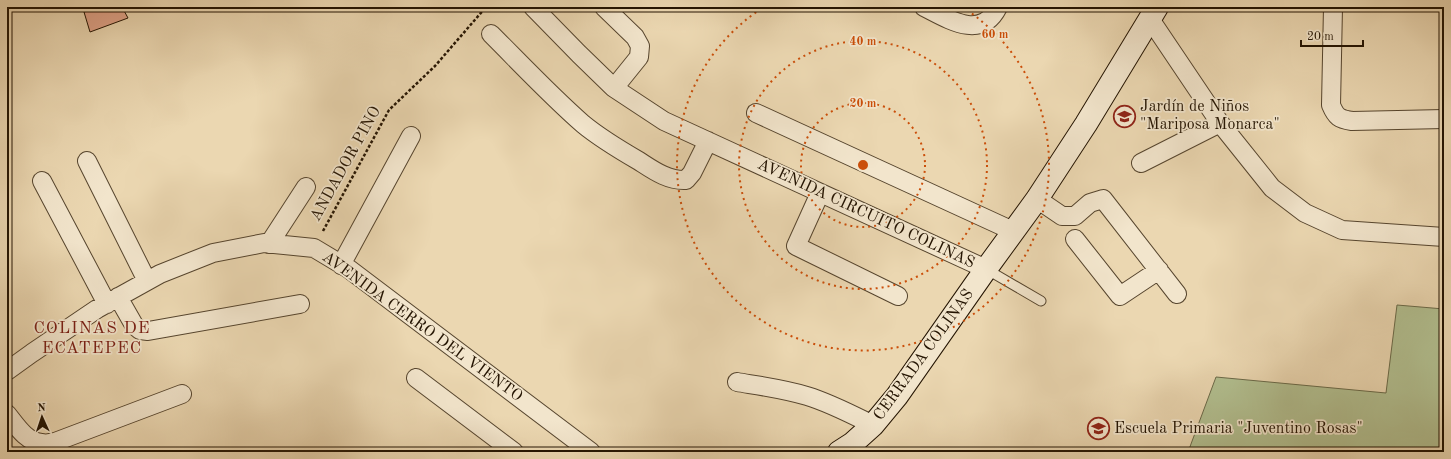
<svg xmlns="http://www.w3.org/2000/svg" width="1451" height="459" font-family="'Old Standard TT',serif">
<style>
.green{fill:#b2bf90;stroke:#6b6a49}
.building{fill:#e0a389;stroke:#241402}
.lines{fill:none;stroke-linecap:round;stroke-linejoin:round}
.lane-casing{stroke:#56452e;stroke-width:11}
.street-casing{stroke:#56452e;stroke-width:20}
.secondary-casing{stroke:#241402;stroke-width:24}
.path{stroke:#241402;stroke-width:2.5;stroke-dasharray:3 2;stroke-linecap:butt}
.lane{stroke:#f2e5cc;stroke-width:9}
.street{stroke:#f2e5cc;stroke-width:18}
.secondary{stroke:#f2e5cc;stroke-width:22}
.ring{fill:none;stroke:#cb4f0a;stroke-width:2;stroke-dasharray:2 4}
.labels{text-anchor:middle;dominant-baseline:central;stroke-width:3.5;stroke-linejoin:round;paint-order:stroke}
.poi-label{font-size:16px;fill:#241402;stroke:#f2e5cc;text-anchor:start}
.street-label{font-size:16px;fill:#241402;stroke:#f2e5cc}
.neighbourhood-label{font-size:17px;letter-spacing:1px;fill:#7a1f14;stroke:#f2e5cc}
.centre{fill:#cb4f0a;stroke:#f2e5cc;stroke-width:2}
.ring-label{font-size:12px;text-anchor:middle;font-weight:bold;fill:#cb4f0a;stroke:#f2e5cc;stroke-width:3.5;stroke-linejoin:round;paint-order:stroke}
</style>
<rect width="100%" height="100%" fill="#ebd7b1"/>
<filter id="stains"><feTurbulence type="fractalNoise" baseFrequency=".005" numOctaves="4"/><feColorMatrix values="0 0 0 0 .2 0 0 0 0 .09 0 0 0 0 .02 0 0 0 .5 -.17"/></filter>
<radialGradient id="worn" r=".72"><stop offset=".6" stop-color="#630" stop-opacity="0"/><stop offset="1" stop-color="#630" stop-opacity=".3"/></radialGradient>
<path class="green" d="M 1397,305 L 1444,309 L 1444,452 L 1188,452 L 1216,377 L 1386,393 Z"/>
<path class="building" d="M 102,7 L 122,7 L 128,18 L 90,32 L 84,12 Z"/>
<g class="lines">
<defs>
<path id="lane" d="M 986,269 L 1041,301"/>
<path id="street" d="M 533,7 L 579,54 L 614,88 L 664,121 L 986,269
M 604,7 L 635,37 L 640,46 L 639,57 L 614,88
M 924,7 C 948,19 981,41 998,7
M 1333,7 L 1331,105 C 1336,117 1339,119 1352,121 L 1444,119
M 1150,19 L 1220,123 L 1272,188 L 1305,213 L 1342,230 L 1444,237
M 491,34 C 522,65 551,96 583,124 C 600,138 620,150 639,161 C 653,170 668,181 686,180 L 692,173 L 708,141
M 756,113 L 1013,231
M 87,161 L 147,281
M 1141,163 L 1220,123
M 42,181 L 107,304
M 820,193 L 796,246 L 898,296
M 1037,199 L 1062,216 L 1075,216 L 1090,203 L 1103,199 L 1177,294
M 1075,239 L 1120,296 L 1159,270
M 269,244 L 306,187
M 341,265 L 411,136
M 118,297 L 134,325 L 140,330 L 148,331 L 300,304
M 7,371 L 32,353 L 97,309 L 160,274 L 213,253 L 264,243 L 314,248 L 349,269 L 591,452
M 416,378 L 514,452
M 737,382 C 761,386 784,389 807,396 C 830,403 851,414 873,425
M 7,414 C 16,425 26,442 42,443 C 46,444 51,443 55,442 L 182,394"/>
<path id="secondary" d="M 839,452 L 853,443 L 873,425 L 897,396 L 986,269 L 1037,199 L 1086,124 L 1157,7"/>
</defs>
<use href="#lane" class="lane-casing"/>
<use href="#street" class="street-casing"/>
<use href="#secondary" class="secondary-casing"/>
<path class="path" d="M 323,231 L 389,110 L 435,66 L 486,7"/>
<use href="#lane" class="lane"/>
<use href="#street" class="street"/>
<use href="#secondary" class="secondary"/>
</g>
<g class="ring">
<circle cx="863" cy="165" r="62"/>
<circle cx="863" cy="165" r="124"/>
<path d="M962 7A186 186 0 1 1 764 7"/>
</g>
<defs>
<symbol id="school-ring" viewBox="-11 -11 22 22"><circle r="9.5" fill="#f2e5cc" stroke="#8f2418" stroke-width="1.5"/><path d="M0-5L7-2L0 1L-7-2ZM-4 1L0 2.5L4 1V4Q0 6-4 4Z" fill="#8f2418"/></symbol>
</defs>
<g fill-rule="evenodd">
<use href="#school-ring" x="1112" y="104" width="25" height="25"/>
<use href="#school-ring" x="1086" y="416" width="25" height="25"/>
</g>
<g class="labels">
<g class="poi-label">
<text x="1140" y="107">Jardín de Niños<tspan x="1140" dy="18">"Mariposa Monarca"</tspan></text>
<text x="1114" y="429">Escuela Primaria "Juventino Rosas"</text>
</g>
<g class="street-label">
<text transform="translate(346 164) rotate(-61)">ANDADOR PINO</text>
<text transform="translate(866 214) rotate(25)">AVENIDA CIRCUITO COLINAS</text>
<text transform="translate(422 327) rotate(36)">AVENIDA CERRO DEL VIENTO</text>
<text transform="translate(924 355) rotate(-54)">CERRADA COLINAS</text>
</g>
<g class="neighbourhood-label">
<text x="92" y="328">COLINAS DE<tspan x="92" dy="20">ECATEPEC</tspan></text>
</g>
</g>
<circle cx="863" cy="165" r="6" class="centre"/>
<g class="ring-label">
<text x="995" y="38">60 m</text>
<text x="863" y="45">40 m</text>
<text x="863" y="107">20 m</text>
</g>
<rect width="1451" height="459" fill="none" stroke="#ebd7b1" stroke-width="24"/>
<rect x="8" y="8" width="1435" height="443" fill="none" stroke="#241402" stroke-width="2"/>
<rect x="12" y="12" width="1427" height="435" fill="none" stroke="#241402"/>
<g transform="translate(42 417) rotate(357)" stroke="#f2e5cc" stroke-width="3" paint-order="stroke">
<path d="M0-3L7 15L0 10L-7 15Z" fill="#241402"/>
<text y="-6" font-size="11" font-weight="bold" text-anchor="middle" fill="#241402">N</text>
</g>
<path d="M1301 40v6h62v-6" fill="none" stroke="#241402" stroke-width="2"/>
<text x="1307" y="40" font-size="12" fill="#241402" stroke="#f2e5cc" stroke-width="3" paint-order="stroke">20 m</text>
<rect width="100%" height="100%" filter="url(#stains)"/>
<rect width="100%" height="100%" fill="url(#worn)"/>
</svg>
